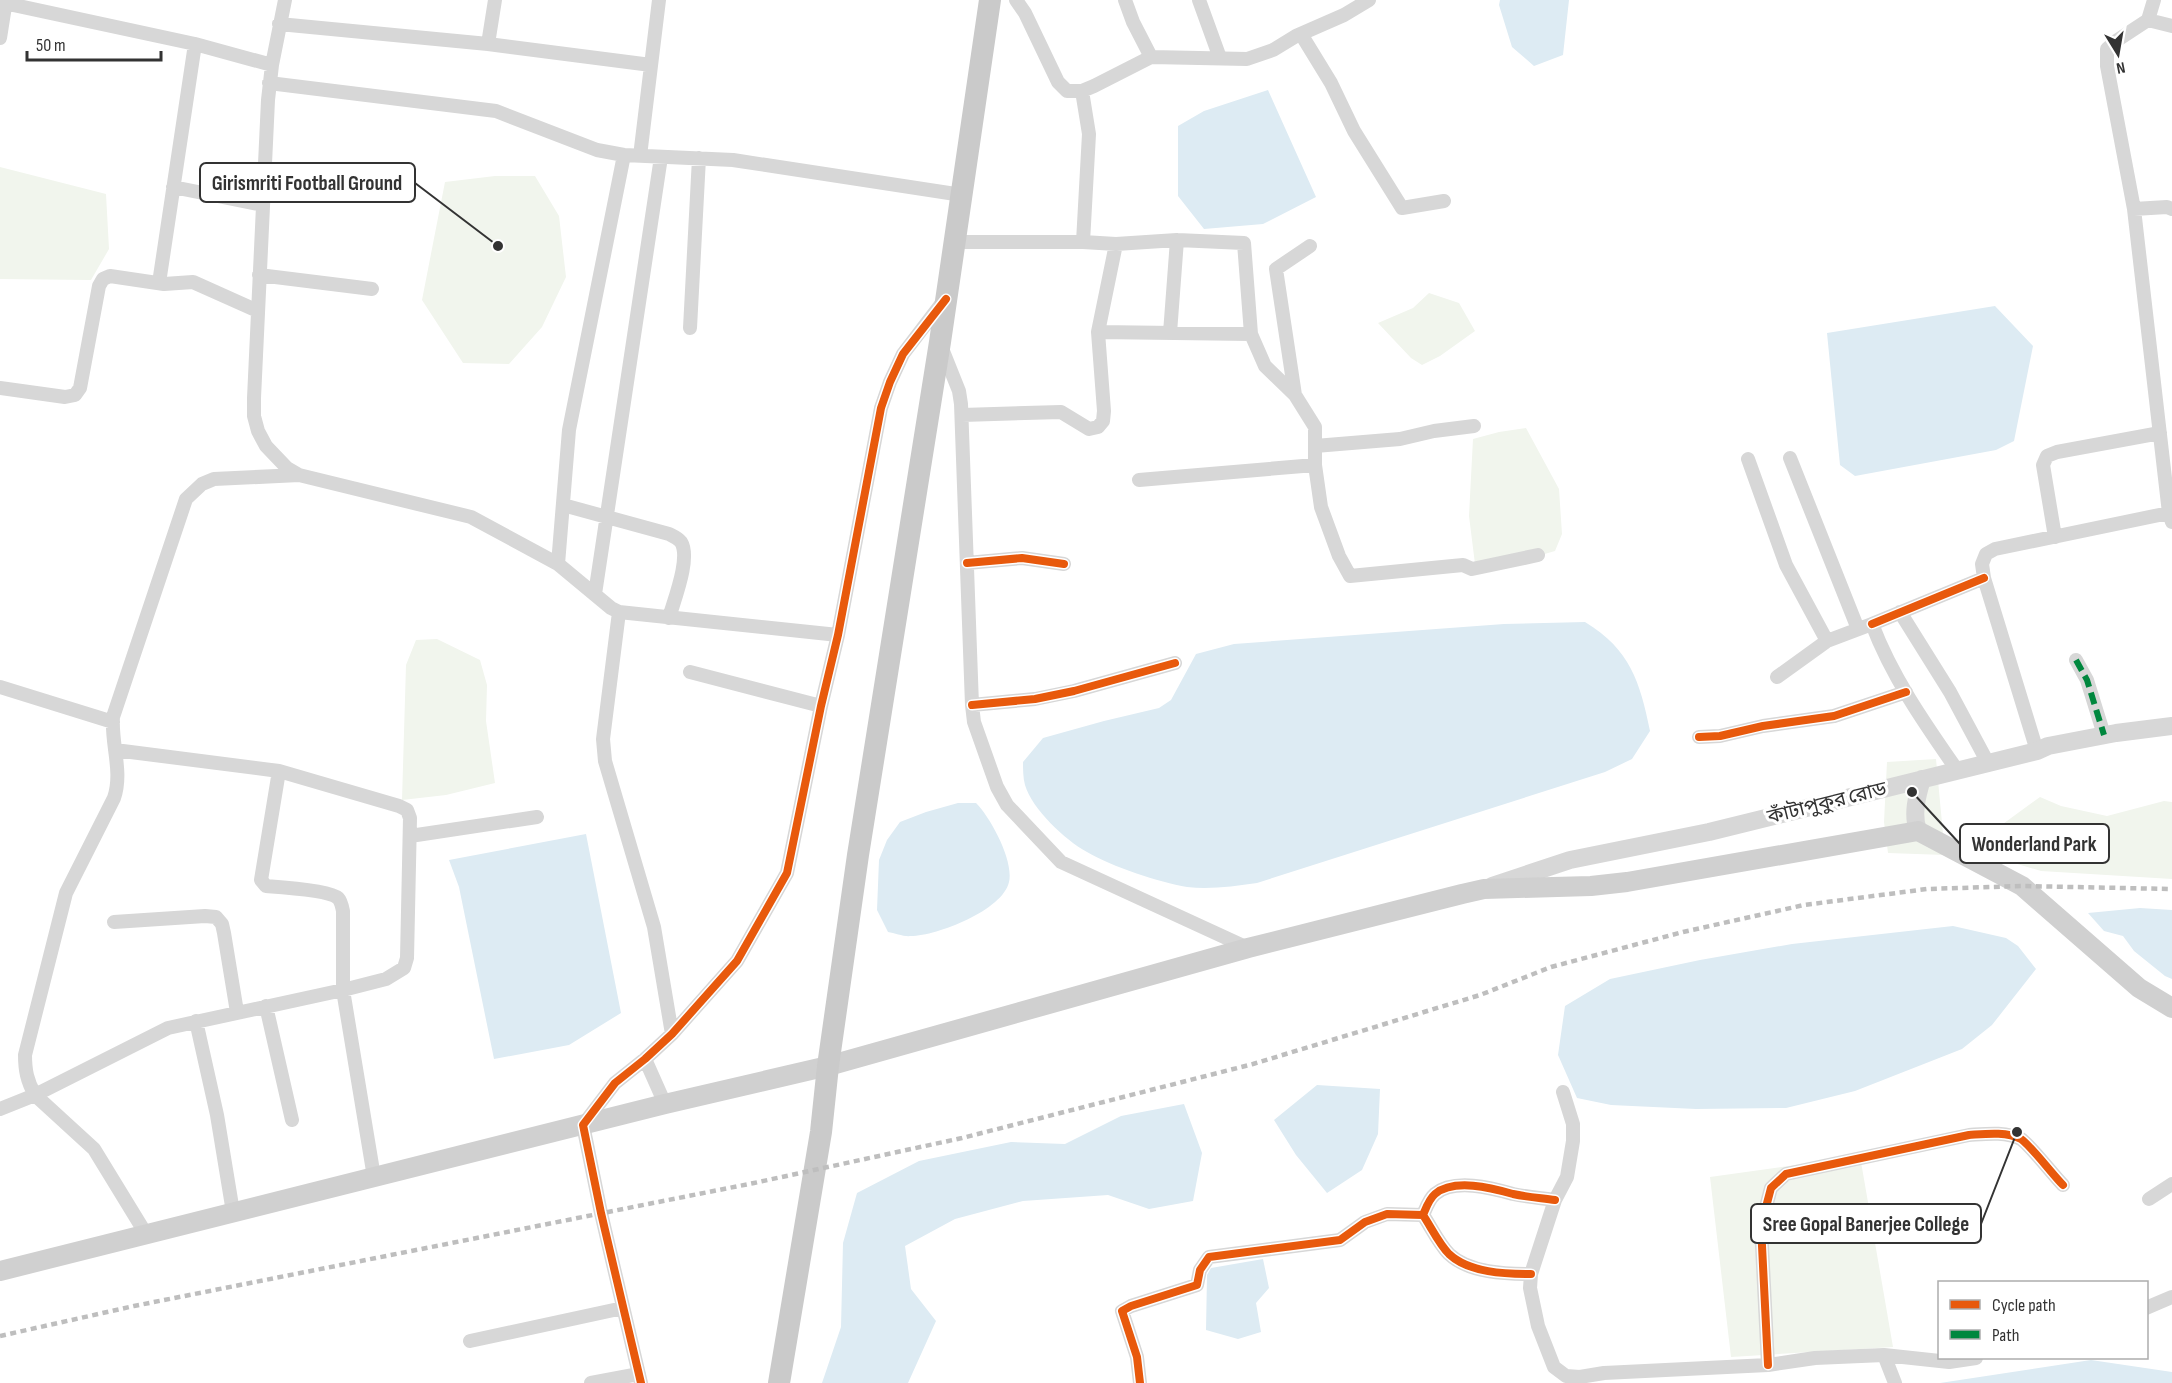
<svg xmlns="http://www.w3.org/2000/svg" width="2172" height="1383" font-family="'Sofia Sans Condensed','Noto Sans Bengali',sans-serif">
<style>
.green{fill:#f1f5ed}
.water{fill:#ddebf3}
.lines{fill:none;stroke-linecap:round;stroke-linejoin:round}
.minor{stroke:#d7d7d7;stroke-width:14}
.tertiary{stroke:#d7d7d7;stroke-width:18}
.secondary{stroke:#d0d0d0;stroke-width:20}
.primary{stroke:#cacaca;stroke-width:22}
.rail{stroke:#bebebe;stroke-width:4.5;stroke-dasharray:6 4.5;stroke-linecap:butt}
.quiet{stroke:#00873e;stroke-width:6;stroke-dasharray:12 6;stroke-linecap:butt}
.cycleway-casing{stroke:#fff;stroke-width:11}
.cycleway{stroke:#e8590c;stroke-width:8}
.labels{text-anchor:middle;dominant-baseline:central;stroke-width:6;stroke-linejoin:round;paint-order:stroke}
.street-label{font-size:20px;fill:#333;stroke:#fff}
.leader{fill:none;stroke:#333;stroke-width:2}
.callout-dot{fill:#333;stroke:#fff;stroke-width:2}
.callout{fill:#fff;stroke:#333;stroke-width:2}
.callout-label{font-size:21px;text-anchor:middle;font-weight:bold;fill:#333}
</style>
<rect width="100%" height="100%" fill="#fff"/>
<path class="green" d="M 0,167 L 106,194 L 109,249 L 91,280 L 0,279 Z
M 495,176 L 535,176 L 559,216 L 566,277 L 542,327 L 509,364 L 463,363 L 422,300 L 445,182 Z
M 1429,293 L 1459,303 L 1475,331 L 1440,356 L 1422,365 L 1411,358 L 1378,323 L 1413,308 Z
M 1526,428 L 1559,489 L 1562,534 L 1555,551 L 1500,567 L 1475,564 L 1469,516 L 1473,439 L 1499,432 Z
M 437,639 L 480,660 L 487,685 L 486,721 L 495,783 L 446,795 L 402,800 L 406,665 L 416,640 Z
M 1936,759 L 1945,855 L 1888,853 L 1884,822 L 1887,762 Z
M 2040,797 L 2061,806 L 2107,816 L 2164,801 L 2172,802 L 2172,879 L 2041,871 L 2004,860 L 1996,829 Z
M 1860,1156 L 1893,1347 L 1731,1357 L 1710,1177 Z"/>
<path class="water" d="M 1500,0 L 1569,0 L 1563,55 L 1534,66 L 1512,47 L 1499,5 Z
M 1268,90 L 1316,197 L 1263,224 L 1204,229 L 1178,196 L 1178,126 L 1204,111 Z
M 1995,306 L 2033,346 L 2014,441 L 1996,450 L 1855,476 L 1840,465 L 1827,333 Z
M 1585,622 C 1630,649 1640,682 1650,731 L 1632,759 L 1605,772 L 1257,883 C 1234,886 1210,890 1187,887 C 1159,882 1112,867 1087,852 C 1065,840 1032,809 1025,785 C 1023,778 1023,769 1023,762 L 1043,738 L 1104,721 L 1159,708 L 1171,700 L 1196,654 L 1234,644 L 1504,624 Z
M 958,803 L 976,803 C 991,818 1014,861 1009,882 C 1003,910 937,936 911,936 C 904,937 895,933 888,932 L 877,910 L 879,860 L 887,840 L 900,822 L 926,812 Z
M 586,834 L 621,1013 L 569,1045 L 494,1059 L 459,887 L 449,860 Z
M 2140,908 L 2172,910 L 2172,979 L 2165,976 L 2134,951 L 2123,936 L 2104,931 L 2088,913 Z
M 1953,926 L 2006,938 L 2018,946 L 2036,969 L 1992,1025 L 1962,1049 L 1855,1091 L 1786,1108 L 1696,1109 L 1611,1105 L 1577,1098 L 1558,1055 L 1565,1006 L 1610,979 L 1700,960 L 1792,944 Z
M 1317,1085 L 1380,1089 L 1378,1134 L 1362,1170 L 1327,1193 L 1296,1155 L 1274,1120 Z
M 1184,1104 L 1202,1153 L 1193,1201 L 1149,1209 L 1108,1195 L 1023,1201 L 955,1219 L 905,1246 L 911,1289 L 936,1321 L 908,1383 L 822,1383 L 841,1327 L 843,1243 L 857,1193 L 919,1161 L 1011,1142 L 1065,1144 L 1121,1116 Z
M 1263,1259 L 1269,1288 L 1256,1303 L 1261,1332 L 1238,1339 L 1206,1330 L 1207,1275 L 1211,1268 Z
M 2091,1360 L 2172,1372 L 2172,1383 L 1940,1383 Z"/>
<g class="lines">
<path class="minor" d="M 285,0 L 272,65 L 268,100 L 254,398 L 254,416 L 258,431 L 266,446 L 287,468 L 299,475 L 471,517 L 558,564 L 611,608 L 619,612 L 838,635
M 1016,0 L 1025,13 L 1058,82 L 1067,91 L 1082,91 L 1094,86 L 1151,57 L 1247,59 L 1273,50 L 1296,36 L 1344,15 L 1369,0
M 1125,0 L 1133,22 L 1151,57
M 1199,0 L 1220,58
M 2154,0 L 2148,20 L 2116,41 L 2107,49 L 2107,66 L 2134,209 L 2169,513 L 2172,522
M 0,2 L 195,44 L 272,65
M 2148,20 L 2172,26
M 279,24 L 488,44 L 651,65
M 1301,34 L 1331,83 L 1354,131 L 1402,208 L 1444,201
M 0,38 L 6,0
M 488,44 L 495,0
M 269,83 L 496,111 L 597,150 L 624,155 L 733,160 L 962,195
M 1082,91 L 1089,134 L 1083,242
M 640,156 L 659,0
M 173,187 L 263,205
M 2134,209 L 2167,207 L 2172,209
M 954,242 L 1083,242 L 1116,244 L 1177,240 L 1244,243 L 1251,334 L 1265,366 L 1295,395 L 1315,427 L 1315,465 L 1321,507 L 1339,556 L 1350,576 L 1463,565 L 1472,569 L 1538,555
M 259,275 L 372,289
M 159,283 L 195,44
M 690,328 L 699,158
M 1098,332 L 1251,334
M 1170,333 L 1177,240
M 941,346 L 959,391 L 961,404 L 972,705 L 974,722 L 997,787 L 1007,805 L 1061,862 L 1248,948
M 0,388 L 65,397 L 75,395 L 80,388 L 99,286 L 103,279 L 110,276 L 164,284 L 193,282 L 258,311
M 1295,395 L 1276,269 L 1310,246
M 962,415 L 1061,412 L 1089,429 L 1098,427 L 1103,421 L 1104,411 L 1098,332 L 1116,244
M 1315,446 L 1400,439 L 1434,431 L 1474,426
M 1790,458 L 1858,629
M 1748,459 L 1786,565 L 1827,641 L 1872,624 C 1892,677 1925,724 1957,770
M 1139,480 L 1315,465
M 563,505 L 669,534 C 673,536 678,538 681,542 C 691,558 674,600 669,618
M 2055,537 L 2043,465 L 2047,456 L 2057,452 L 2160,433
M 967,563 L 1022,558 L 1064,564
M 558,564 L 569,430 L 624,155
M 595,594 L 661,157
M 619,612 L 603,739 L 605,761 L 654,927 L 672,1034
M 1900,612 L 1950,692 L 1988,763
M 1872,624 L 1984,578
M 2076,660 L 2087,680 L 2104,735
M 690,672 L 821,706
M 1777,677 L 1827,641
M 0,687 L 113,722
M 972,705 L 1035,699 L 1074,691 L 1175,663
M 1699,737 L 1720,736 L 1763,726 L 1834,716 L 1906,692
M 2037,751 L 1984,578 L 1982,564 L 1986,554 L 1995,549 L 2169,513
M 279,771 L 261,880 L 266,886 C 280,887 329,890 338,898 C 341,901 342,906 343,911 L 343,990 L 374,1177
M 410,836 L 537,817
M 114,922 L 205,916 L 216,917 L 222,924 L 224,933 L 237,1012
M 266,1006 L 292,1120
M 196,1021 L 217,1115 L 233,1212
M 645,1059 L 665,1104
M 1563,1092 L 1573,1124 L 1573,1141 L 1567,1177 L 1555,1200 L 1531,1274 L 1530,1288 L 1538,1326 L 1554,1367 L 1566,1376 L 1580,1377 L 1604,1373 L 1768,1365 L 1815,1358 L 1884,1355 L 1949,1362 L 1976,1358
M 0,1109 L 35,1095 L 168,1028 L 343,990 L 386,979 L 404,968 L 407,958 L 410,818 L 407,810 L 399,806 L 279,771 L 115,750
M 2149,1199 L 2172,1184
M 1423,1215 C 1426,1208 1429,1199 1435,1194 C 1454,1178 1492,1188 1513,1194 C 1527,1197 1541,1198 1555,1200
M 146,1234 L 94,1149 L 35,1095 C 27,1081 25,1070 25,1055 L 66,893 L 114,798 C 123,772 111,744 113,717 L 186,499 L 202,484 L 214,479 L 299,475
M 2146,1308 L 2172,1297
M 470,1341 L 623,1308
M 1884,1355 L 1895,1383
M 1768,1365 L 1761,1226 L 1771,1188 L 1786,1174 L 1969,1135 C 1984,1134 2006,1131 2021,1139 C 2031,1146 2053,1175 2063,1185
M 591,1383 L 639,1374
M 641,1383 L 601,1213 L 583,1125 L 615,1083 L 645,1059 L 672,1034 L 737,961 L 787,873 L 821,706 L 838,635 L 881,408 L 890,382 L 903,354 L 942,303
M 1140,1383 L 1137,1357 L 1122,1311 L 1131,1306 L 1197,1285 L 1200,1270 L 1209,1257 L 1340,1240 L 1365,1222 L 1387,1214 L 1423,1215 C 1431,1227 1439,1244 1449,1254 C 1469,1273 1506,1274 1531,1274"/>
<path class="tertiary" d="M 1918,831 C 1912,814 1917,796 1922,779
M 1492,886 L 1570,860 L 1709,832 L 2037,751 L 2048,746 L 2116,733 L 2172,726"/>
<path class="secondary" d="M 0,1271 L 665,1104 L 828,1066 L 1248,948 L 1462,894 L 1484,889 L 1591,886 L 1627,882 L 1918,831 L 2022,886 L 2139,988 L 2172,1008"/>
<path class="primary" d="M 779,1383 L 821,1132 L 828,1066 L 858,855 L 940,342 L 990,0"/>
<path class="rail" d="M 0,1336 L 134,1306 L 754,1183 L 962,1138 L 1253,1064 L 1480,995 L 1551,967 L 1683,932 L 1804,905 L 1927,889 L 2022,886 L 2172,889"/>
<path class="quiet" d="M 2076,660 L 2087,680 L 2104,735"/>
<defs>
<path id="cycleway" d="M 967,563 L 1022,558 L 1064,564
M 1872,624 L 1984,578
M 972,705 L 1035,699 L 1074,691 L 1175,663
M 1699,737 L 1720,736 L 1763,726 L 1834,716 L 1906,692
M 1423,1215 C 1426,1208 1429,1199 1435,1194 C 1454,1178 1492,1188 1513,1194 C 1527,1197 1541,1198 1555,1200
M 1768,1365 L 1761,1226 L 1771,1188 L 1786,1174 L 1969,1135 C 1984,1134 2006,1131 2021,1139 C 2031,1146 2053,1175 2063,1185
M 641,1383 L 601,1213 L 583,1125 L 615,1083 L 645,1059 L 672,1034 L 737,961 L 787,873 L 821,706 L 838,635 L 881,408 L 890,382 L 903,354 L 946,299
M 1140,1383 L 1137,1357 L 1122,1311 L 1131,1306 L 1197,1285 L 1200,1270 L 1209,1257 L 1340,1240 L 1365,1222 L 1387,1214 L 1423,1215 C 1431,1227 1439,1244 1449,1254 C 1469,1273 1506,1274 1531,1274"/>
</defs>
<use href="#cycleway" class="cycleway-casing"/>
<use href="#cycleway" class="cycleway"/>
</g>
<g class="labels">
<g class="street-label">
<text transform="translate(1827 803) rotate(-14)">কাঁটাপুকুর রোড</text>
</g>
</g>
<path class="leader" d="M498 246L415 183M1912 792L1960 844M2017 1132L1981 1224"/>
<g class="callout-dot">
<circle cx="498" cy="246" r="6"/>
<circle cx="1912" cy="792" r="6"/>
<circle cx="2017" cy="1132" r="6"/>
</g>
<g class="callout">
<rect x="200" y="163" width="215" height="39" rx="6"/>
<rect x="1960" y="824" width="149" height="39" rx="6"/>
<rect x="1751" y="1204" width="230" height="39" rx="6"/>
</g>
<g class="callout-label">
<text x="307" y="190">Girismriti Football Ground</text>
<text x="2034" y="851">Wonderland Park</text>
<text x="1866" y="1231">Sree Gopal Banerjee College</text>
</g>
<rect x="1938" y="1281" width="210" height="78" fill="#ffffff" stroke="#adadad" stroke-width="1.5"/>
<rect x="1950" y="1300" width="30" height="9" fill="#e8590c" stroke="#adadad" stroke-width="1.5"/>
<text x="1992" y="1311" font-size="18" fill="#333333">Cycle path</text>
<rect x="1950" y="1330" width="30" height="9" fill="#00873e" stroke="#adadad" stroke-width="1.5"/>
<text x="1992" y="1341" font-size="18" fill="#333333">Path</text>
<g transform="translate(2118 54) rotate(169)" stroke="#ffffff" stroke-width="4.5" paint-order="stroke">
<path d="M0-4.5L10 22L0 15L-10 22Z" fill="#333333"/>
<text y="-9" font-size="16" font-weight="bold" text-anchor="middle" fill="#333333">N</text>
</g>
<path d="M27 51v9h134v-9" fill="none" stroke="#333333" stroke-width="3"/>
<text x="36" y="51" font-size="18" fill="#333333" stroke="#ffffff" stroke-width="4.5" paint-order="stroke">50 m</text>
</svg>
